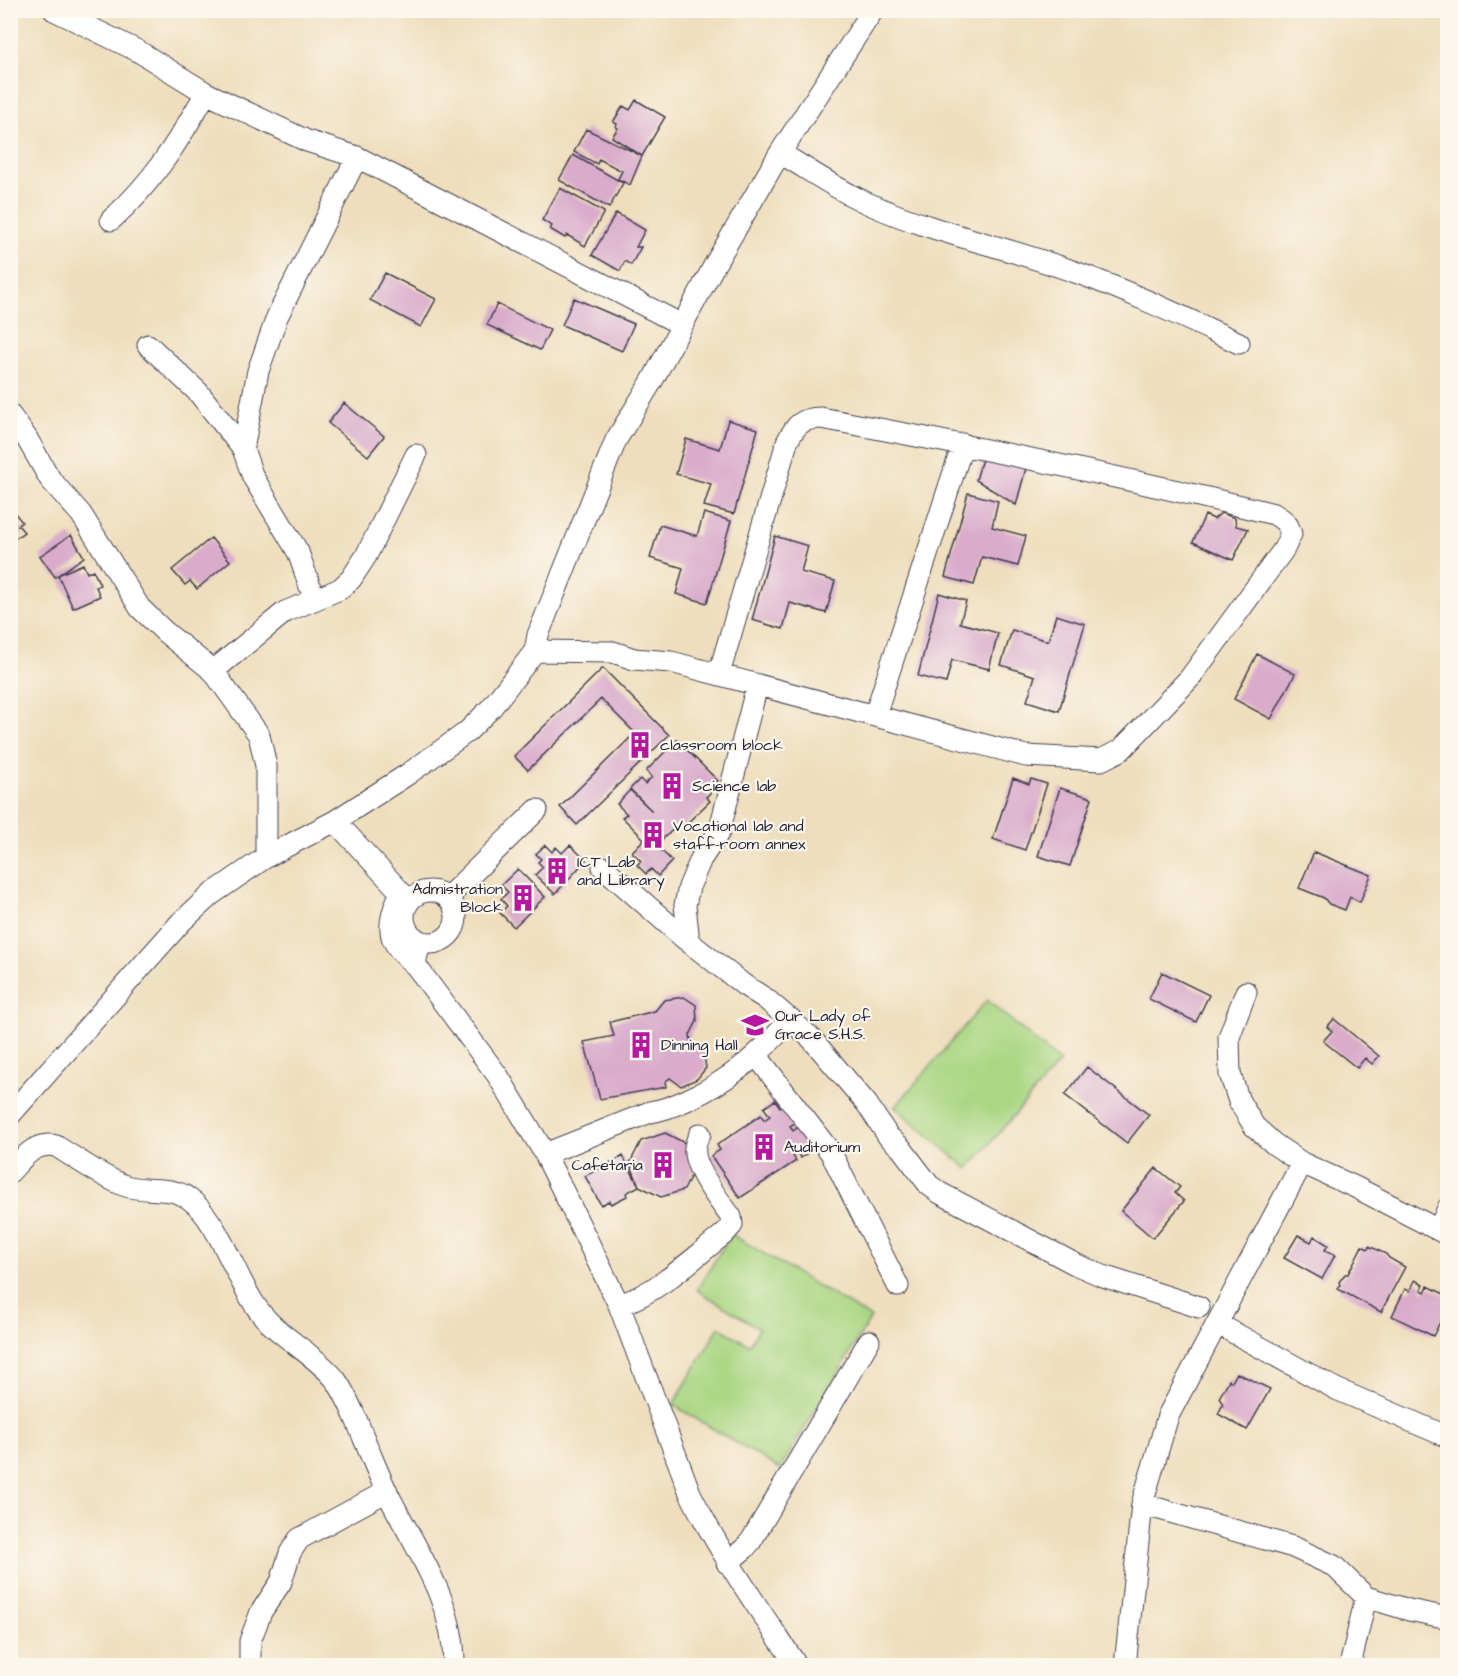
<svg xmlns="http://www.w3.org/2000/svg" width="1458" height="1676" font-family="'Architects Daughter',sans-serif">
<style>
.green{fill:#abd784;stroke:#667c60;stroke-width:1.5}
.building{fill:#d9accb}
.lines{fill:none;stroke-linecap:round;stroke-linejoin:round}
.minor-casing{stroke:#413e4e;stroke-width:23}
.minor{stroke:#fff;stroke-width:21}
.labels{text-anchor:middle;dominant-baseline:central;stroke-width:4.5;stroke-linejoin:round;paint-order:stroke}
.poi-label{font-size:16px;fill:#22223b;stroke:#fbf7ec;text-anchor:start}
</style>
<rect width="100%" height="100%" fill="#fbf7ec"/>
<filter id="ink" filterUnits="userSpaceOnUse"><feTurbulence type="fractalNoise" baseFrequency=".0167" numOctaves="2"/><feDisplacementMap in="SourceGraphic" scale="12" xChannelSelector="R" yChannelSelector="G"/><feConvolveMatrix kernelMatrix="1 2 1 2 8 2 1 2 1" color-interpolation-filters="sRGB"/></filter>
<filter id="wash" filterUnits="userSpaceOnUse"><feTurbulence type="fractalNoise" baseFrequency=".008" numOctaves="4" result="noise"/><feDisplacementMap in="SourceGraphic" scale="24" xChannelSelector="R" yChannelSelector="G"/><feGaussianBlur stdDeviation="1.35" result="paint"/><feColorMatrix in="noise" values="0 0 0 0 0 0 0 0 0 0 0 0 0 0 0 0 0 1.4 0 .05"/><feComposite in="paint" operator="in"/></filter>
<g filter="url(#wash)">
<rect width="100%" height="100%" fill="#efdebd"/>
<path class="green" d="M 987,1000 L 1060,1062 L 968,1169 L 895,1107 Z
M 731,1234 L 871,1318 L 780,1469 L 673,1405 L 719,1327 L 749,1345 L 759,1328 L 697,1290 Z"/>
<g id="blocks">
<path class="building" d="M 636,100 L 665,117 L 642,156 L 630,185 L 618,179 L 622,171 L 599,159 L 597,164 L 574,152 L 586,129 L 642,156 L 612,137 L 618,128 L 616,127 L 617,124 L 613,122 L 623,106 L 630,110 Z
M 573,155 L 623,183 L 609,208 L 559,180 Z
M 560,188 L 604,212 L 585,246 L 567,235 L 565,238 L 550,229 L 552,226 L 542,220 Z
M 616,213 L 645,230 L 636,247 L 641,247 L 631,265 L 625,261 L 620,271 L 592,255 Z
M 385,273 L 436,299 L 421,327 L 370,300 Z
M 574,298 L 634,324 L 622,351 L 562,325 Z
M 497,304 L 550,330 L 540,350 L 487,325 Z
M 344,403 L 384,436 L 368,456 L 328,423 Z
M 728,420 L 758,429 L 734,514 L 704,506 L 711,484 L 676,474 L 686,439 L 720,449 Z
M 983,456 L 1026,468 L 1016,505 L 976,480 Z
M 968,493 L 998,501 L 992,527 L 1026,536 L 1018,566 L 982,557 L 974,585 L 945,577 Z
M 10,507 L 22,522 L 18,525 L 24,532 L 10,542 Z
M 704,513 L 731,521 L 707,603 L 676,594 L 683,568 L 650,558 L 660,525 L 697,536 Z
M 1221,513 L 1235,518 L 1236,526 L 1248,529 L 1233,560 L 1193,542 L 1205,515 L 1214,519 Z
M 71,535 L 84,557 L 55,577 L 40,556 Z
M 775,536 L 808,546 L 801,572 L 835,581 L 826,613 L 790,603 L 783,629 L 752,620 Z
M 211,538 L 230,561 L 197,589 L 190,581 L 185,585 L 172,570 Z
M 83,564 L 87,573 L 93,570 L 100,585 L 96,587 L 100,596 L 73,608 L 58,575 Z
M 939,593 L 966,601 L 960,623 L 998,633 L 989,669 L 952,660 L 946,683 L 918,676 Z
M 1056,615 L 1085,624 L 1059,711 L 1027,701 L 1035,676 L 1001,665 L 1012,630 L 1048,641 Z
M 1257,654 L 1295,674 L 1271,719 L 1234,699 Z
M 603,668 L 669,735 L 577,825 L 560,807 L 635,733 L 601,699 L 528,770 L 514,756 Z
M 677,740 L 718,781 L 709,790 L 711,792 L 706,797 L 710,801 L 682,828 L 679,824 L 656,845 L 672,861 L 658,876 L 651,869 L 646,874 L 637,865 L 641,861 L 632,852 L 644,839 L 622,817 L 627,814 L 617,804 L 630,790 L 652,811 L 630,789 L 640,779 L 645,784 L 652,777 L 646,771 Z
M 1013,778 L 1029,784 L 1031,779 L 1047,784 L 1025,850 L 993,839 Z
M 1060,788 L 1092,798 L 1070,866 L 1038,856 Z
M 545,845 L 552,852 L 556,847 L 562,853 L 570,845 L 586,860 L 555,894 L 535,875 L 543,867 L 538,862 L 541,859 L 536,854 Z
M 1314,852 L 1371,875 L 1360,902 L 1350,897 L 1345,910 L 1329,904 L 1324,898 L 1299,888 Z
M 518,869 L 545,897 L 514,927 L 500,913 L 507,906 L 501,899 L 508,892 L 501,885 Z
M 1162,972 L 1209,995 L 1196,1022 L 1149,999 Z
M 684,997 L 696,1005 L 697,1021 L 690,1035 L 691,1042 L 703,1048 L 706,1068 L 697,1079 L 681,1086 L 670,1078 L 665,1082 L 666,1087 L 600,1099 L 584,1042 L 614,1036 L 610,1022 L 655,1011 L 664,1000 Z
M 1334,1019 L 1379,1056 L 1372,1064 L 1365,1058 L 1357,1068 L 1323,1041 L 1332,1031 L 1327,1027 Z
M 1087,1067 L 1149,1115 L 1127,1143 L 1065,1095 Z
M 775,1100 L 780,1107 L 784,1104 L 796,1122 L 790,1126 L 793,1131 L 800,1126 L 811,1141 L 807,1144 L 812,1150 L 801,1158 L 797,1153 L 793,1156 L 796,1161 L 740,1198 L 711,1156 L 720,1150 L 717,1145 L 761,1115 L 764,1120 L 770,1116 L 764,1108 Z
M 665,1133 L 687,1144 L 695,1167 L 684,1190 L 661,1197 L 639,1186 L 630,1163 L 641,1141 Z
M 623,1156 L 639,1186 L 626,1193 L 627,1196 L 611,1204 L 609,1201 L 601,1205 L 585,1176 Z
M 1156,1168 L 1180,1187 L 1175,1193 L 1184,1201 L 1153,1238 L 1121,1211 Z
M 1298,1235 L 1311,1242 L 1314,1236 L 1328,1245 L 1325,1250 L 1335,1255 L 1322,1279 L 1284,1258 Z
M 1362,1246 L 1368,1249 L 1369,1246 L 1386,1254 L 1389,1258 L 1405,1267 L 1381,1312 L 1338,1289 L 1340,1285 L 1339,1282 L 1345,1274 L 1348,1274 Z
M 1415,1280 L 1423,1285 L 1421,1290 L 1425,1292 L 1428,1286 L 1448,1296 L 1448,1306 L 1433,1336 L 1392,1316 L 1405,1289 L 1410,1291 Z
M 1237,1373 L 1270,1389 L 1247,1430 L 1218,1414 L 1223,1404 L 1219,1398 L 1229,1380 L 1232,1382 Z"/>
</g>
</g>
<g filter="url(#ink)">
<use href="#blocks" fill-opacity="0" stroke="#413e4e" stroke-width="1.5"/>
<g class="lines">
<defs>
<path id="minor" d="M 54,10 L 138,51 L 206,93 L 307,141 L 357,157 L 682,325
M 780,153 C 808,169 837,190 867,203 C 934,233 1007,247 1075,272 C 1131,292 1185,318 1239,343
M 111,220 C 153,182 178,142 206,93
M 148,345 L 198,392 L 243,449
M 10,415 L 26,437 L 50,479 L 81,514 L 140,608 L 165,632 L 213,671 L 259,735 L 266,766 L 266,857
M 314,598 L 298,552 L 253,477 L 243,449 L 258,371 L 277,317 L 357,157
M 535,651 L 613,652 L 634,659 L 671,662 L 1026,756 L 1101,760 L 1121,750 L 1190,678 L 1284,549 L 1291,534 C 1288,523 1284,520 1274,514 C 1124,477 973,446 821,418 C 801,418 795,426 787,442 L 719,674
M 213,671 L 285,612 L 340,589 L 351,579 L 366,556 L 416,455
M 875,715 L 963,444
M 335,821 L 409,901
M 603,867 L 685,939 L 744,985 L 766,999 L 811,1038 L 867,1104 L 888,1136 L 901,1148 L 929,1185 L 940,1193 L 1077,1265 L 1103,1276 L 1199,1307
M404 917a26 26 0 1 1 52 0a26 26 0 1 1-52 0Z
M 448,897 L 537,810
M 397,901 C 384,933 391,944 416,966
M 685,939 L 688,933 L 685,905 L 689,887 L 701,859 L 719,832 L 757,686
M 421,942 L 416,958 L 416,966 L 498,1076 L 545,1154 L 619,1305 L 690,1493 C 720,1554 759,1609 797,1666
M 1246,992 L 1229,1037 L 1230,1074 L 1239,1101 L 1254,1126 L 1274,1144 L 1302,1163 L 1355,1187 L 1448,1235
M 757,1056 L 831,1153 L 898,1286
M 10,1115 L 181,922 L 212,894 L 266,857 L 335,821 L 408,774 L 467,732 L 491,708 L 535,651 L 538,635 L 616,440 L 652,381 L 715,264 L 780,153 L 873,10
M 545,1154 L 650,1112 C 664,1110 676,1105 689,1099 C 732,1079 760,1054 791,1019
M 10,1172 C 23,1158 35,1141 56,1146 C 77,1159 99,1175 123,1185 C 143,1193 170,1185 188,1198 C 217,1217 235,1276 255,1305 C 275,1336 312,1351 335,1379 C 344,1391 350,1405 356,1419 C 366,1443 375,1467 386,1490 C 413,1546 455,1600 454,1666
M 1439,1230 L 1448,1208
M 619,1305 C 659,1292 691,1260 724,1234 L 732,1225 L 731,1217 C 720,1201 692,1167 695,1148 C 695,1143 698,1138 700,1134
M 1218,1324 L 1336,1389 L 1448,1437
M 1142,1504 L 1293,1547 L 1334,1566 L 1366,1597 L 1409,1610 L 1448,1618
M 727,1563 L 744,1549 L 751,1541 L 869,1341
M 250,1666 L 250,1641 L 261,1612 L 281,1582 L 290,1553 L 299,1539 L 387,1491
M 1125,1666 L 1142,1504 L 1168,1416 L 1302,1163
M 1350,1666 L 1366,1597"/>
</defs>
<use href="#minor" class="minor-casing"/>
<use href="#minor" class="minor"/>
</g>
</g>
<defs>
<symbol id="building-bare" viewBox="-9 -9 18 18"><path d="M-4-6H4V6H1V3H-1V6H-4ZM-2.5-4.3h1.7v1.8h-1.7ZM.8-4.3h1.7v1.8H.8ZM-2.5-1h1.7V.8h-1.7ZM.8-1h1.7V.8H.8Z" fill="#b5179e" stroke="#fbf7ec" stroke-width="2.5" paint-order="stroke"/></symbol>
<symbol id="school-bare" viewBox="-9 -9 18 18"><path d="M0-5L7-2L0 1L-7-2ZM-4 1L0 2.5L4 1V4Q0 6-4 4Z" fill="#b5179e" stroke="#fbf7ec" stroke-width="2.5" paint-order="stroke"/></symbol>
</defs>
<g fill-rule="evenodd">
<use href="#building-bare" x="621" y="726" width="38" height="38"/>
<use href="#building-bare" x="653" y="767" width="38" height="38"/>
<use href="#building-bare" x="634" y="816" width="38" height="38"/>
<use href="#building-bare" x="538" y="852" width="38" height="38"/>
<use href="#building-bare" x="504" y="879" width="38" height="38"/>
<use href="#school-bare" x="736" y="1006" width="38" height="38"/>
<use href="#building-bare" x="622" y="1026" width="38" height="38"/>
<use href="#building-bare" x="745" y="1128" width="38" height="38"/>
<use href="#building-bare" x="644" y="1146" width="38" height="38"/>
</g>
<g class="labels">
<g class="poi-label">
<text x="660" y="745">classroom block</text>
<text x="692" y="786">Science lab</text>
<text x="673" y="826">Vocational lab and<tspan x="673" dy="18">staff-room annex</tspan></text>
<text x="577" y="862">ICT Lab<tspan x="577" dy="18">and Library</tspan></text>
<text x="503" y="889" text-anchor="end">Admistration<tspan x="503" dy="18">Block</tspan></text>
<text x="775" y="1016">Our Lady of<tspan x="775" dy="18">Grace S.H.S.</tspan></text>
<text x="661" y="1045">Dinning Hall</text>
<text x="784" y="1147">Auditorium</text>
<text x="643" y="1165" text-anchor="end">Cafetaria</text>
</g>
</g>
<rect width="1458" height="1676" fill="none" stroke="#fbf7ec" stroke-width="36"/>
</svg>
